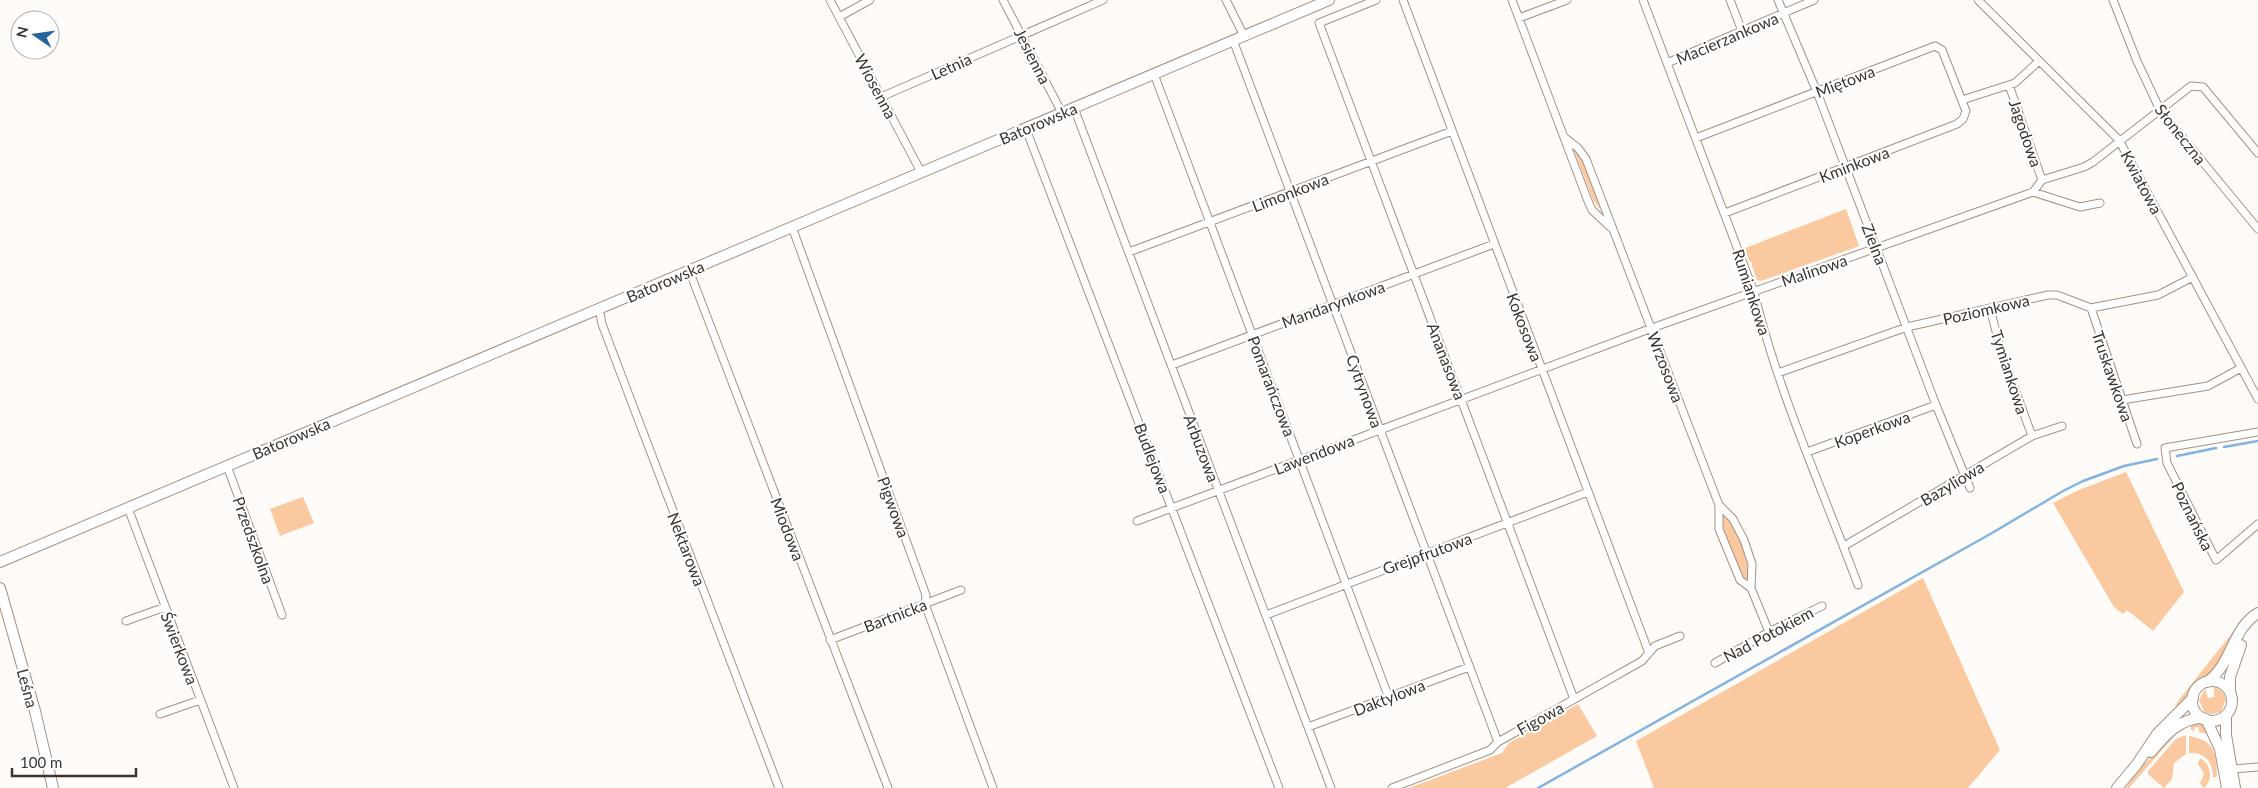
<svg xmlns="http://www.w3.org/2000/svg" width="2258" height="788" font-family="Lato,sans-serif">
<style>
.green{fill:#fbc9a0}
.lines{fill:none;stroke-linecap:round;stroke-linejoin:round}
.stream{stroke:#81b3e3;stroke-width:2.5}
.street-casing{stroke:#a39284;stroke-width:9}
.secondary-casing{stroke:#a39284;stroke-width:12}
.street{stroke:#fff;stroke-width:7}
.secondary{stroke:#fff;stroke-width:10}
.labels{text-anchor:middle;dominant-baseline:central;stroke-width:4.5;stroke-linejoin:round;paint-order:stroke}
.street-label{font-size:16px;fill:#3c352f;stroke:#fff}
</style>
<rect width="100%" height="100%" fill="#fffbf8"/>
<path class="green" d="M 1574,150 L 1583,160 L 1601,210 L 1593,200 Z
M 1846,209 L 1859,246 L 1761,281 L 1757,280 L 1752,266 L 1752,263 L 1749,260 L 1745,248 Z
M 2126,472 L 2184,592 L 2153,631 L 2127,610 L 2123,614 L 2114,607 L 2053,503 L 2079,490 Z
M 303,497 L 314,523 L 280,536 L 270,509 Z
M 1722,514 L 1725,515 C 1739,533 1750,559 1748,582 L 1742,578 L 1723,531 Z
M 1923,578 L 2000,750 L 1968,788 L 1654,788 L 1636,741 Z
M 2241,622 C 2232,641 2225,662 2209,675 C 2204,679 2197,679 2193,685 C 2187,693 2185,701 2179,709 L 2176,705 L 2178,701 Z
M 2214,687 L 2222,691 L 2226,699 L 2221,712 L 2212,714 L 2204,712 L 2199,700 L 2205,689 L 2208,698 L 2214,697 Z
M 1578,704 L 1597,736 L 1505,788 L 1409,788 L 1502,753 L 1509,743 Z
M 2188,722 L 2202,724 L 2212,735 L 2199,732 L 2199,727 L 2195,727 L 2194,731 L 2192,731 Z
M 2182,727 L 2129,788 L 2126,788 L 2139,769 Z
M 2186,735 L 2186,754 L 2174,763 L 2172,779 L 2164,788 L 2148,774 L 2148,771 L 2176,739 Z
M 2189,736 C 2215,741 2216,751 2217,777 L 2213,777 C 2213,762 2205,752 2189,753 Z
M 2200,758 C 2211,764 2214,779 2204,788 L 2200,783 L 2204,774 L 2198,764 Z"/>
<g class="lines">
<path class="stream" d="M 2224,447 L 2258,441
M 2177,456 L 2216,448
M 1538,788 L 1992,533 L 2063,491 L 2083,481 L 2124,466 L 2157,459"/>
<defs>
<path id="street" d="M 830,0 L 921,172
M 1003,0 L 1062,113
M 1226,0 L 1244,36
M 1376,0 L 1319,23 L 1574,699
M 1403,0 L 1649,653
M 1512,0 L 1588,201 L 1592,210 L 1610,227
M 1643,0 L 1754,292 C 1778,392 1822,488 1858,585
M 1730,0 L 1742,31
M 1778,0 L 1817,92 L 1936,405 L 1970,488
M 1978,0 L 2119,140 L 2258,399
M 2113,0 L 2137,61 L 2160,110 L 2258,229
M 839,17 L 870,0
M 1519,18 L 1567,0
M 1233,40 L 1498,742
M 1667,63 L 1814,0
M 1154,74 L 1389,698
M 2009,85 L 2042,180
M 881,97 L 1103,0
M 1962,100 L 2015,83 L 2039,61
M 1074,108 L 1331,788
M 1026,129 L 1279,788
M 1564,137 L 1578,148 L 1586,159 L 1719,505 L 1719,529 L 1740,580 L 1751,588
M 1696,138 L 1935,46 L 1942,50 L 1966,111 L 1963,119 L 1957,124 L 1725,213
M 2033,192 L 2080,207 L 2100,203
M 792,227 L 926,595 L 925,604 L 993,788
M 1129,252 L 1452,131
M 689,270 L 888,788
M 599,308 L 602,324 L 630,398 L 779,788
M 1990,308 L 2001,351 L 2032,436
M 2091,308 L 2137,444
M 1172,365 L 1494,244
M 1778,373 L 1907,327 L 2048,295 L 2057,295 L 2091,308 L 2158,295 L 2193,277
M 2122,400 L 2208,386 L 2241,368
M 2258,432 L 2165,448 L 2167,463 L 2216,560 L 2258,524
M 1807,452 L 1936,405
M 227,466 L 282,615
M 1719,505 L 1733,519 L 1744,540 L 1752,564 L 1751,588 L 1769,632
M 128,508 L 234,788
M 1137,521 L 1652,328 L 2033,192 L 2042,180 L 2084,167 L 2093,162 L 2191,86 L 2203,87 L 2258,153
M 1844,546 L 2032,436 L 2062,426
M 1266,615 L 1588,492
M 126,621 L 165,607
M 830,640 L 961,590
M 1715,663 L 1769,632 L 1822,606
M 160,714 L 200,700
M 1308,727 L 1469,667
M 2233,769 L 2258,767
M 1392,788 L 1490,750 L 1498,742 L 1642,661 L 1655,646 L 1680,636"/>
<path id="secondary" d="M 0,562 L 1329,0
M 0,588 L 35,711 L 53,788
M2192 701a20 20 0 1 1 40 0a20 20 0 1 1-40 0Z
M 2207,682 C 2232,665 2232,628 2258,613
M 2230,692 L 2230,677 L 2241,645
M 2226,715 L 2226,735 L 2235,788
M 2206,719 L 2220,749 L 2227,788
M 2151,752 C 2165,735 2180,718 2203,718
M 2117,788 L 2137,764 L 2157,734 L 2193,698"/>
</defs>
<use href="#street" class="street-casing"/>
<use href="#secondary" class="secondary-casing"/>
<use href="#street" class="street"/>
<use href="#secondary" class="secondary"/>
</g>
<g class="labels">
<g class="street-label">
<text transform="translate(1727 38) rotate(-23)">Macierzankowa</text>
<text transform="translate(1033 56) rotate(63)">Jesienna</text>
<text transform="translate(951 66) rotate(-24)">Letnia</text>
<text transform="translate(1845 81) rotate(-21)">Miętowa</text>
<text transform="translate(876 86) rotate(62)">Wiosenna</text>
<text transform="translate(1038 123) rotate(-23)">Batorowska</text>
<text transform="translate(2026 133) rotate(71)">Jagodowa</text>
<text transform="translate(2181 134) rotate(52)">Słoneczna</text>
<text transform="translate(1854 164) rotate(-21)">Kminkowa</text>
<text transform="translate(2142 182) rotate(62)">Kwiatowa</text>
<text transform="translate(1290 192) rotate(-21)">Limonkowa</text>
<text transform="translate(1875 244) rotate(69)">Zielna</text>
<text transform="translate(1814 270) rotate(-19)">Malinowa</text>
<text transform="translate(665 281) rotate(-23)">Batorowska</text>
<text transform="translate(1752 292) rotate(72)">Rumiankowa</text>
<text transform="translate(1333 304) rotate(-20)">Mandarynkowa</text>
<text transform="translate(1986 309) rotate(-13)">Poziomkowa</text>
<text transform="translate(1525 327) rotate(69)">Kokosowa</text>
<text transform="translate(1447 361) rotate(69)">Ananasowa</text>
<text transform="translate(1666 367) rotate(69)">Wrzosowa</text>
<text transform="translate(2010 372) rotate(72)">Tymiankowa</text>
<text transform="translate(2113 376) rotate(71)">Truskawkowa</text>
<text transform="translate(1272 386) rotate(69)">Pomarańczowa</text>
<text transform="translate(1365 391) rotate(70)">Cytrynowa</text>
<text transform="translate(1872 429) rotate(-20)">Koperkowa</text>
<text transform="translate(291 438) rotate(-23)">Batorowska</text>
<text transform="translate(1202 448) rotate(69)">Arbuzowa</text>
<text transform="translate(1314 454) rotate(-21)">Lawendowa</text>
<text transform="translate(1153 458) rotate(69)">Budlejowa</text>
<text transform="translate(1952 483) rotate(-31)">Bazyliowa</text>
<text transform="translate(894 507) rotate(70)">Pigwowa</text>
<text transform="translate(2193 516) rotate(64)">Poznańska</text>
<text transform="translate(788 529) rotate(69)">Miodowa</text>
<text transform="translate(254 540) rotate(70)">Przedszkolna</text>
<text transform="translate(687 549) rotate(69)">Nektarowa</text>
<text transform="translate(1427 553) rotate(-20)">Grejpfrutowa</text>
<text transform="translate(895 615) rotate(-21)">Bartnicka</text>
<text transform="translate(1768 634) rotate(-28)">Nad Potokiem</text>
<text transform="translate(180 648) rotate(69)">Świerkowa</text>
<text transform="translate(28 688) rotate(75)">Leśna</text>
<text transform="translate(1389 697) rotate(-21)">Daktylowa</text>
<text transform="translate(1540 718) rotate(-29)">Figowa</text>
</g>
</g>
<g transform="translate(35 35) rotate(283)"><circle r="24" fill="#ffffff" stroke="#b1aeac"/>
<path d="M0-4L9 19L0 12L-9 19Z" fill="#26639a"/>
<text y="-8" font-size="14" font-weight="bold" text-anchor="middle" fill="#3c352f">N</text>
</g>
<path d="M12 768v8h124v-8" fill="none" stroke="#3c352f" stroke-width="2.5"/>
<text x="20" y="768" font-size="15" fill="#3c352f" stroke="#ffffff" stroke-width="4" paint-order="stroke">100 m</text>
</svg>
